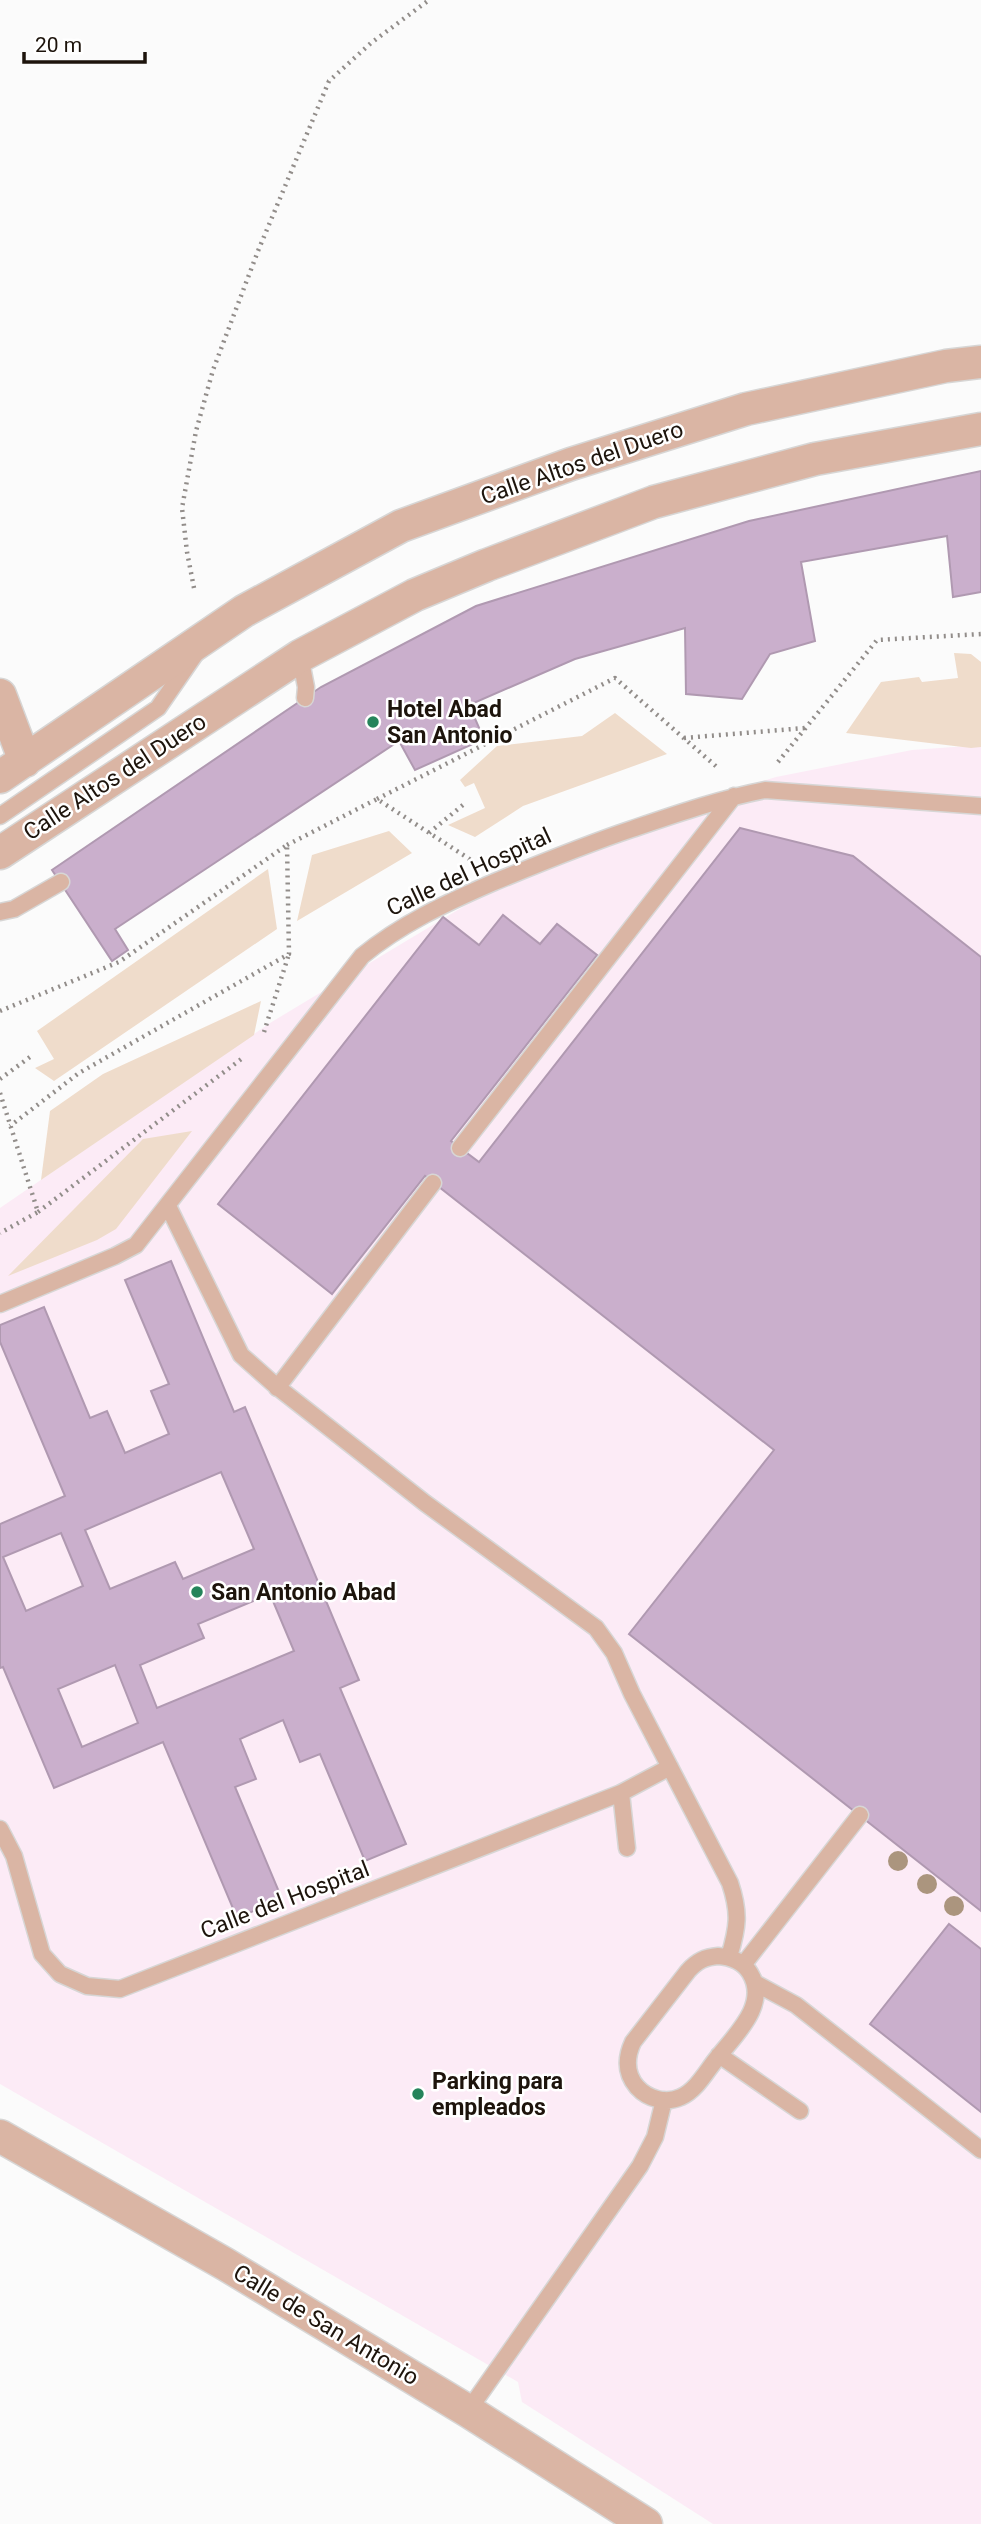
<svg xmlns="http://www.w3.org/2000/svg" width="981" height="2524" font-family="Roboto,sans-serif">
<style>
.medical{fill:#fcebf6}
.green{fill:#efdccb}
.building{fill:#caafcc;stroke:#b099b1;stroke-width:2;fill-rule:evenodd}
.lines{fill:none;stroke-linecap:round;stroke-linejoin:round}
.service-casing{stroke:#d7d6d5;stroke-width:19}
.minor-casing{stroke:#d7d6d5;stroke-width:35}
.path{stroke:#928d8a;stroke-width:4.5;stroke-dasharray:2 5;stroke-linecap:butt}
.service{stroke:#dab5a4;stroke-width:16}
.minor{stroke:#dab5a4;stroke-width:32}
.tree{fill:#ab957e}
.poi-dot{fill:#25845b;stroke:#fff;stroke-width:2.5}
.labels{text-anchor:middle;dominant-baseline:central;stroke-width:5;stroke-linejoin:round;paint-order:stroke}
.street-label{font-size:23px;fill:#1d140c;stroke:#fff}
.poi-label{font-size:23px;font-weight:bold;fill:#1d140c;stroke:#fff;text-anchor:start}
</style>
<rect width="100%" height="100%" fill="#fbfbfb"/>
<path class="medical" d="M 981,745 L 981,2524 L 713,2524 L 522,2402 L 518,2382 L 0,2084 L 0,1208 L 270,1023 L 574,840 L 776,777 L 912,750 Z"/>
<path class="green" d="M 954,653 L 971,654 L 981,662 L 981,747 L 971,748 L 846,733 L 881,682 L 919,677 L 922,682 L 958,678 Z
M 615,713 L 667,754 L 523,806 L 475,837 L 448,825 L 485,808 L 474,783 L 465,787 L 460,780 L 497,746 L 582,736 Z
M 389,831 L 412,853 L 297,921 L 312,855 Z
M 268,869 L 277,929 L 54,1081 L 35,1068 L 54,1059 L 37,1031 Z
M 261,1001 L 254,1035 L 41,1180 L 50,1111 L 103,1074 Z
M 192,1131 L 116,1229 L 97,1240 L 8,1276 L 143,1139 Z"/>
<path class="building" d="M 981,471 L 981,592 L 953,597 L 947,536 L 801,562 L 815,641 L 770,654 L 742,699 L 686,694 L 685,628 L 575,659 L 469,705 L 484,739 L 415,770 L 399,741 L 115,929 L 128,950 L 112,961 L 52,870 L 321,687 L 476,606 L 749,521 Z
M 740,828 L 853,856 L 981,957 L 981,1911 L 629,1634 L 774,1450 L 425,1176 L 332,1294 L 218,1204 L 443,917 L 479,945 L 503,915 L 540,944 L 557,924 L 597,955 L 451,1141 L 479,1162 Z
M 171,1261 L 234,1412 L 245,1407 L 359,1680 L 340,1688 L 406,1844 L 365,1861 L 320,1754 L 300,1762 L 283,1720 L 240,1739 L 256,1779 L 235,1787 L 282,1899 L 237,1918 L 163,1742 L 54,1788 L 3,1667 L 0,1668 L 0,1524 L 65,1496 L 0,1342 L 0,1325 L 44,1307 L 90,1418 L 107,1411 L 125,1453 L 169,1434 L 151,1391 L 169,1384 L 125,1280 ZM 221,1472 L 254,1549 L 183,1579 L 175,1562 L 110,1589 L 85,1530 ZM 61,1533 L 83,1586 L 26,1611 L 3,1557 ZM 270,1594 L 294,1651 L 157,1708 L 140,1665 L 204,1638 L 198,1624 ZM 115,1665 L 138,1723 L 82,1747 L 58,1689 Z
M 949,1924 L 981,1949 L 981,2112 L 870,2024 Z"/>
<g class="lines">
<defs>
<path id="service" d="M 300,656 L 306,687 L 305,698
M 0,816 L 158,708 L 196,653
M 0,912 L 14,909 L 61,882
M 460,1148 L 734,796
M 168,1206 L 241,1355 L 276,1386 L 425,1503 L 596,1628 L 614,1653 L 632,1694 L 730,1883 C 740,1913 738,1927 729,1957
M 0,1304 L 115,1256 L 136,1245 L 362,956 C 401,924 446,903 492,883 C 538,864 584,845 632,829 C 676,814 719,799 765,790 L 981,806
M 277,1388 L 433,1183
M 621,1793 L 627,1848
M 0,1829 L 14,1856 L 42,1954 L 60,1974 L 87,1986 L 120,1989 L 621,1793 L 670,1767
M 718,1956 C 731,1957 743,1961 750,1973 C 769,2004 736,2034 718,2057 C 707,2070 697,2090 681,2097 C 666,2104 648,2099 637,2087 C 625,2073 626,2057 633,2042 L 688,1971 C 697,1961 705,1957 718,1956 Z
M 743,1965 L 860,1815
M 755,1983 L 796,2005 L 981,2150
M 719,2055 L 800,2111
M 468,2411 L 640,2166 L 655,2137 L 664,2100"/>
<path id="minor" d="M 0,695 L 25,761
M 0,777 L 244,611 L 401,526 L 571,464 L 746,409 L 946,366 L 981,362
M 0,853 L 300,656 L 415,595 L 487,565 L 654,502 L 815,459 L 981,429
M 0,2136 L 225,2264 L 468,2411 L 646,2524"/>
</defs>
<use href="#service" class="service-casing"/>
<use href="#minor" class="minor-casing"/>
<path class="path" d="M 194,588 L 187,552 L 182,508 L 196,431 L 213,370 L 258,251 L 329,81 L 371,43 L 429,0
M 684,738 L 805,728
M 778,762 L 877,640 L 981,634
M 377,799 L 615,678 L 718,768
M 429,833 L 464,804
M 287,845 L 377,799 L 471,860
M 0,1011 L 119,962 L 287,845 L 289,954 L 79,1073 L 10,1126
M 264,1032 L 289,954
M 0,1079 L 30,1057
M 0,1093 L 38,1212 L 0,1233
M 38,1212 L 244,1057"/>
<use href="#service" class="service"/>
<use href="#minor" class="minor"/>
</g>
<g class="tree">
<circle cx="898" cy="1861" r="10"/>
<circle cx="927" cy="1884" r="10"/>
<circle cx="954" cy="1906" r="10"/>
</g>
<g class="poi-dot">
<circle cx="373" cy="722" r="7"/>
<circle cx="197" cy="1592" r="7"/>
<circle cx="418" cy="2094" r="7"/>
</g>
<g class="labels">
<g class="street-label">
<text transform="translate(582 463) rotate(-19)">Calle Altos del Duero</text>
<text transform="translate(115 777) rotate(-33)">Calle Altos del Duero</text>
<text transform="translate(469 872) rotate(-25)">Calle del Hospital</text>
<text transform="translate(285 1900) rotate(-21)">Calle del Hospital</text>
<text transform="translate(326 2325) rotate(31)">Calle de San Antonio</text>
</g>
<g class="poi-label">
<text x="387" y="709">Hotel Abad<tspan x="387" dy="26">San Antonio</tspan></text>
<text x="211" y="1592">San Antonio Abad</text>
<text x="432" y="2081">Parking para<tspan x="432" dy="26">empleados</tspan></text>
</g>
</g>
<path d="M24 52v10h121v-10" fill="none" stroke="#1d140c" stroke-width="3.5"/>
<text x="35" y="52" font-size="21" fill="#1d140c" stroke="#ffffff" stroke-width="5" paint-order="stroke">20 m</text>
</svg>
